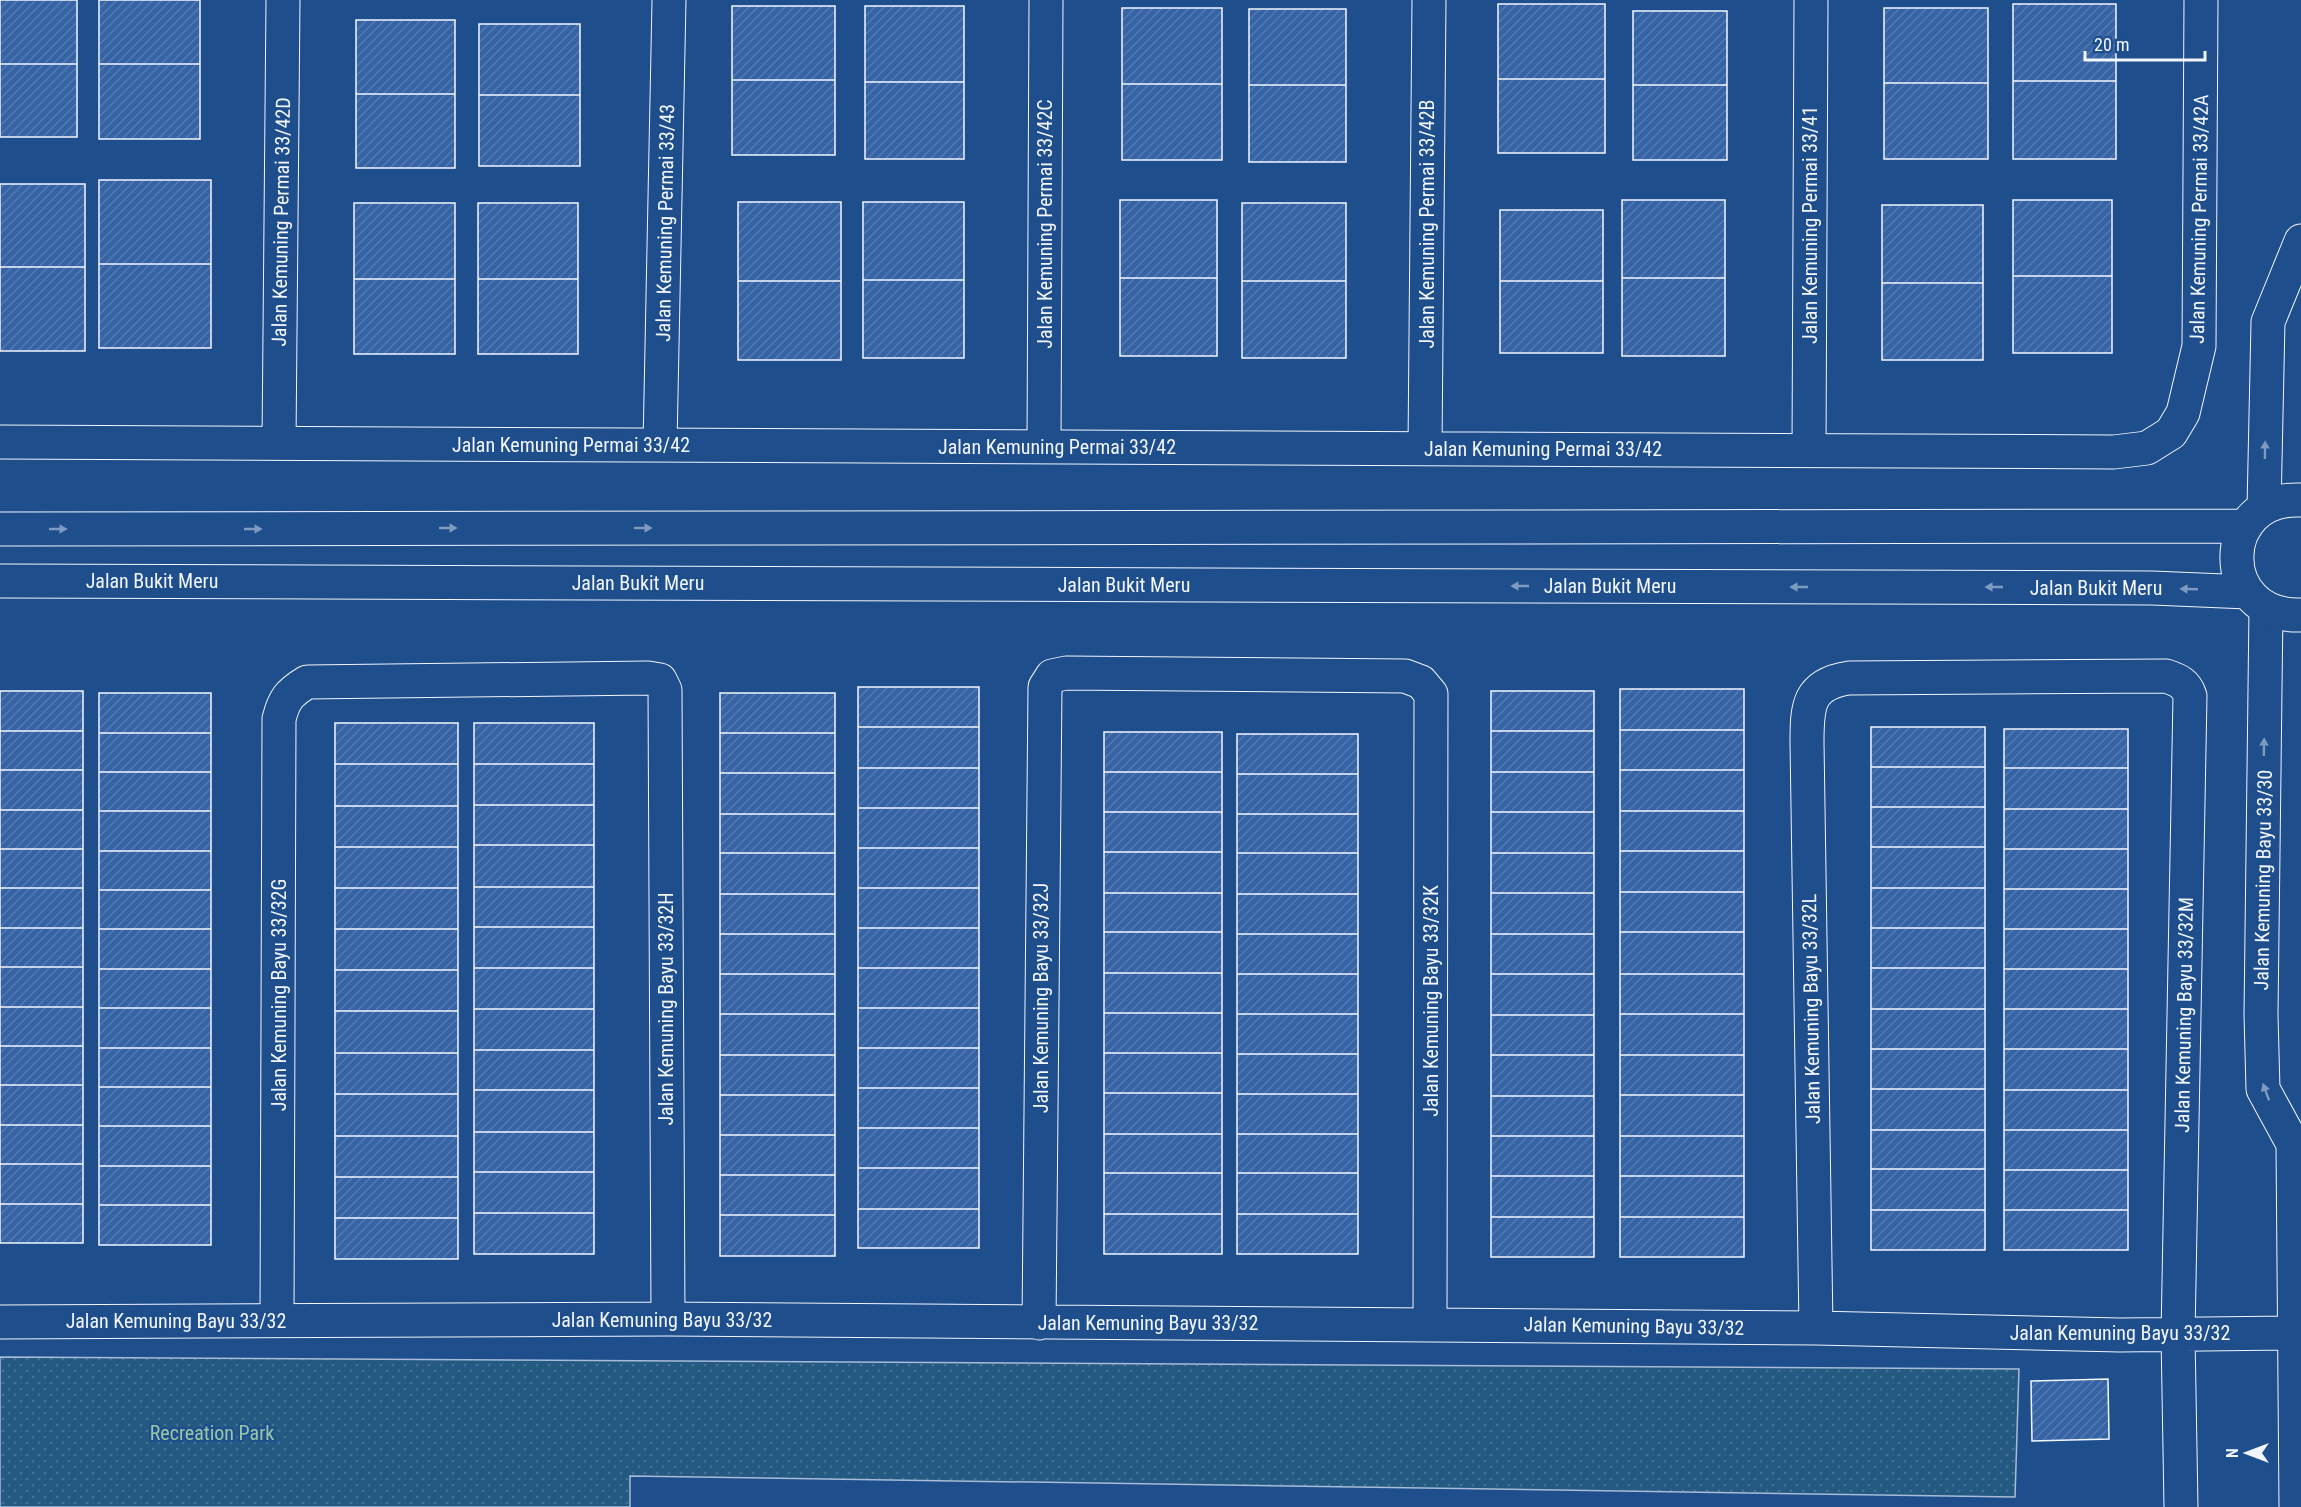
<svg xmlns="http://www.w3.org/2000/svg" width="2301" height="1507" font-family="'Roboto Condensed',sans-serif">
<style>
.park{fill:url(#park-dots);stroke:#a8bbd7;stroke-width:1.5}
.building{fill:url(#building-hatch);stroke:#f2f6ff;stroke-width:1.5}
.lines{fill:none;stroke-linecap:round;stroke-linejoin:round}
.minor-casing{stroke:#f2f6ff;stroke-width:35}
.secondary-casing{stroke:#f2f6ff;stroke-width:35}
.minor{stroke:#1f4e8c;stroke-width:33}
.secondary{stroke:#1f4e8c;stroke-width:33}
.oneway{fill:#7e9ac0}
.labels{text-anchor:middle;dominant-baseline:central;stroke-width:4.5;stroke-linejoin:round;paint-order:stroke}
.street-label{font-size:20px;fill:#f2f6ff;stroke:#1f4e8c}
.park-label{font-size:20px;fill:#97c8a6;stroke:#1f4e8c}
</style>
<defs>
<pattern id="park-dots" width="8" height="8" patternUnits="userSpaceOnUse" patternTransform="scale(1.5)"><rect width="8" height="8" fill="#245a82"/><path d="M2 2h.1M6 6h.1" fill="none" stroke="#447295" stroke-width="1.8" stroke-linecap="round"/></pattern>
<pattern id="building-hatch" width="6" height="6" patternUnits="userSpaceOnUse" patternTransform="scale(1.5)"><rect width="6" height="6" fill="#3563a3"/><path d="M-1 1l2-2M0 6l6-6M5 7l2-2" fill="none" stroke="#537ab1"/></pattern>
</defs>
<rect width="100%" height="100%" fill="#1f4e8c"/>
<path class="park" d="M 0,1357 L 2019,1369 L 2015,1497 L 630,1476 L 630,1507 L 0,1507 Z"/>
<path class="building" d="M 0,0 L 77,0 L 77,64 L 0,64 Z
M 99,0 L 200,0 L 200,64 L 99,64 Z
M 1498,4 L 1605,4 L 1605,79 L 1498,79 Z
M 2013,4 L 2116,4 L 2116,81 L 2013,81 Z
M 732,6 L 835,6 L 835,80 L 732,80 Z
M 865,6 L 964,6 L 964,82 L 865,82 Z
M 1122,8 L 1222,8 L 1222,84 L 1122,84 Z
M 1884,8 L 1988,8 L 1988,83 L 1884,83 Z
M 1249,9 L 1346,9 L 1346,85 L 1249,85 Z
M 1633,11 L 1727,11 L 1727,85 L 1633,85 Z
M 356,20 L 455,20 L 455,94 L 356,94 Z
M 479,24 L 580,24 L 580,95 L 479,95 Z
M 0,64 L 77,64 L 77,137 L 0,137 Z
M 99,64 L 200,64 L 200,139 L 99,139 Z
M 1498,79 L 1605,79 L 1605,153 L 1498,153 Z
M 732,80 L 835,80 L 835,155 L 732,155 Z
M 2013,81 L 2116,81 L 2116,159 L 2013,159 Z
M 865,82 L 964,82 L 964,159 L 865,159 Z
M 1884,83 L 1988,83 L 1988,159 L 1884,159 Z
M 1122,84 L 1222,84 L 1222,160 L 1122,160 Z
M 1249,85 L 1346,85 L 1346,162 L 1249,162 Z
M 1633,85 L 1727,85 L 1727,160 L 1633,160 Z
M 356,94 L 455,94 L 455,168 L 356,168 Z
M 479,95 L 580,95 L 580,166 L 479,166 Z
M 99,180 L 211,180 L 211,264 L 99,264 Z
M 0,184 L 85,184 L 85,267 L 0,267 Z
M 1120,200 L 1217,200 L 1217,278 L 1120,278 Z
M 1622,200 L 1725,200 L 1725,278 L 1622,278 Z
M 2013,200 L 2112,200 L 2112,276 L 2013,276 Z
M 738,202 L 841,202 L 841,281 L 738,281 Z
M 863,202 L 964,202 L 964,280 L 863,280 Z
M 354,203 L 455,203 L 455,279 L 354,279 Z
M 478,203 L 578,203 L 578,279 L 478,279 Z
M 1242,203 L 1346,203 L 1346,281 L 1242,281 Z
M 1882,205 L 1983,205 L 1983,283 L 1882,283 Z
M 1500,210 L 1603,210 L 1603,281 L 1500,281 Z
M 99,264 L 211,264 L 211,348 L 99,348 Z
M 0,267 L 85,267 L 85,351 L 0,351 Z
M 2013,276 L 2112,276 L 2112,353 L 2013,353 Z
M 1120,278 L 1217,278 L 1217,356 L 1120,356 Z
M 1622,278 L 1725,278 L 1725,356 L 1622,356 Z
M 354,279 L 455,279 L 455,354 L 354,354 Z
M 478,279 L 578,279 L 578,354 L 478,354 Z
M 863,280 L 964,280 L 964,358 L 863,358 Z
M 738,281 L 841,281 L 841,360 L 738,360 Z
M 1242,281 L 1346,281 L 1346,358 L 1242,358 Z
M 1500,281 L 1603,281 L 1603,353 L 1500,353 Z
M 1882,283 L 1983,283 L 1983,360 L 1882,360 Z
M 858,687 L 979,687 L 979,727 L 858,727 Z
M 1620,689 L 1744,689 L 1744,730 L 1620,730 Z
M 0,691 L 83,691 L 83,731 L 0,731 Z
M 1491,691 L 1594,691 L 1594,731 L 1491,731 Z
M 99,693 L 211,693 L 211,733 L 99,733 Z
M 720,693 L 835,693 L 835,733 L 720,733 Z
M 335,723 L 458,723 L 458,764 L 335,764 Z
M 474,723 L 594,723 L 594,764 L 474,764 Z
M 858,727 L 979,727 L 979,768 L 858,768 Z
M 1871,727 L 1985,727 L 1985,767 L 1871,767 Z
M 2004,729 L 2128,729 L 2128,768 L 2004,768 Z
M 1620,730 L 1744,730 L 1744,770 L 1620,770 Z
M 0,731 L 83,731 L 83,770 L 0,770 Z
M 1491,731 L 1594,731 L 1594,772 L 1491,772 Z
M 1104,732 L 1222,732 L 1222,772 L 1104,772 Z
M 99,733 L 211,733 L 211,772 L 99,772 Z
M 720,733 L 835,733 L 835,773 L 720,773 Z
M 1237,734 L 1358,734 L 1358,774 L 1237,774 Z
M 335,764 L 458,764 L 458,806 L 335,806 Z
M 474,764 L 594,764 L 594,805 L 474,805 Z
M 1871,767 L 1985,767 L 1985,807 L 1871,807 Z
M 858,768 L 979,768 L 979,808 L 858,808 Z
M 2004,768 L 2128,768 L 2128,809 L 2004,809 Z
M 0,770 L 83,770 L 83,810 L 0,810 Z
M 1620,770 L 1744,770 L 1744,811 L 1620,811 Z
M 99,772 L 211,772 L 211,811 L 99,811 Z
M 1104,772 L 1222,772 L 1222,812 L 1104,812 Z
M 1491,772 L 1594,772 L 1594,812 L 1491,812 Z
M 720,773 L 835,773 L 835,814 L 720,814 Z
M 1237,774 L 1358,774 L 1358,814 L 1237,814 Z
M 474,805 L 594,805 L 594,845 L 474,845 Z
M 335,806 L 458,806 L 458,847 L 335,847 Z
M 1871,807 L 1985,807 L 1985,847 L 1871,847 Z
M 858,808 L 979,808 L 979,848 L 858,848 Z
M 2004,809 L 2128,809 L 2128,849 L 2004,849 Z
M 0,810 L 83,810 L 83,849 L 0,849 Z
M 99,811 L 211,811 L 211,851 L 99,851 Z
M 1620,811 L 1744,811 L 1744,851 L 1620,851 Z
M 1104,812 L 1222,812 L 1222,852 L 1104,852 Z
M 1491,812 L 1594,812 L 1594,853 L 1491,853 Z
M 720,814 L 835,814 L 835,853 L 720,853 Z
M 1237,814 L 1358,814 L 1358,853 L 1237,853 Z
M 474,845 L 594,845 L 594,887 L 474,887 Z
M 335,847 L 458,847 L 458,888 L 335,888 Z
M 1871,847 L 1985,847 L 1985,888 L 1871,888 Z
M 858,848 L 979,848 L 979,888 L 858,888 Z
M 0,849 L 83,849 L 83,888 L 0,888 Z
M 2004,849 L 2128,849 L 2128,889 L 2004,889 Z
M 99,851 L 211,851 L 211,890 L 99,890 Z
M 1620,851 L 1744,851 L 1744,892 L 1620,892 Z
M 1104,852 L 1222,852 L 1222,893 L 1104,893 Z
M 720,853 L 835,853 L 835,894 L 720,894 Z
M 1237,853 L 1358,853 L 1358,894 L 1237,894 Z
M 1491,853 L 1594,853 L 1594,893 L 1491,893 Z
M 474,887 L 594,887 L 594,927 L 474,927 Z
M 0,888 L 83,888 L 83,928 L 0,928 Z
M 335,888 L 458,888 L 458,929 L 335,929 Z
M 858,888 L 979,888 L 979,928 L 858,928 Z
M 1871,888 L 1985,888 L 1985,928 L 1871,928 Z
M 2004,889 L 2128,889 L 2128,929 L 2004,929 Z
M 99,890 L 211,890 L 211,929 L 99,929 Z
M 1620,892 L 1744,892 L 1744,932 L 1620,932 Z
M 1104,893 L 1222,893 L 1222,932 L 1104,932 Z
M 1491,893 L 1594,893 L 1594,934 L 1491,934 Z
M 720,894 L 835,894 L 835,934 L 720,934 Z
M 1237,894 L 1358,894 L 1358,934 L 1237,934 Z
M 474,927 L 594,927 L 594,968 L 474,968 Z
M 0,928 L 83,928 L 83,967 L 0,967 Z
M 858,928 L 979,928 L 979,968 L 858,968 Z
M 1871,928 L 1985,928 L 1985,968 L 1871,968 Z
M 99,929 L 211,929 L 211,969 L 99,969 Z
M 335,929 L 458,929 L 458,970 L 335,970 Z
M 2004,929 L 2128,929 L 2128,969 L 2004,969 Z
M 1104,932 L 1222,932 L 1222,973 L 1104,973 Z
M 1620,932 L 1744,932 L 1744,974 L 1620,974 Z
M 720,934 L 835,934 L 835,974 L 720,974 Z
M 1237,934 L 1358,934 L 1358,974 L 1237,974 Z
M 1491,934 L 1594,934 L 1594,974 L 1491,974 Z
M 0,967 L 83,967 L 83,1007 L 0,1007 Z
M 474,968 L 594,968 L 594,1009 L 474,1009 Z
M 858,968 L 979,968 L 979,1008 L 858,1008 Z
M 1871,968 L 1985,968 L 1985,1009 L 1871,1009 Z
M 99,969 L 211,969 L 211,1008 L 99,1008 Z
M 2004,969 L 2128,969 L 2128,1009 L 2004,1009 Z
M 335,970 L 458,970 L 458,1011 L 335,1011 Z
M 1104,973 L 1222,973 L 1222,1013 L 1104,1013 Z
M 720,974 L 835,974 L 835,1014 L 720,1014 Z
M 1237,974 L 1358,974 L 1358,1014 L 1237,1014 Z
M 1491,974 L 1594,974 L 1594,1015 L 1491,1015 Z
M 1620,974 L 1744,974 L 1744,1014 L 1620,1014 Z
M 0,1007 L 83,1007 L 83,1046 L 0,1046 Z
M 99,1008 L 211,1008 L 211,1048 L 99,1048 Z
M 858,1008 L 979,1008 L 979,1048 L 858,1048 Z
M 474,1009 L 594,1009 L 594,1050 L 474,1050 Z
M 1871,1009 L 1985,1009 L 1985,1049 L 1871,1049 Z
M 2004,1009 L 2128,1009 L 2128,1049 L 2004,1049 Z
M 335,1011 L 458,1011 L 458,1053 L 335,1053 Z
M 1104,1013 L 1222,1013 L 1222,1053 L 1104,1053 Z
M 720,1014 L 835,1014 L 835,1055 L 720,1055 Z
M 1237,1014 L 1358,1014 L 1358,1054 L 1237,1054 Z
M 1620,1014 L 1744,1014 L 1744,1055 L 1620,1055 Z
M 1491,1015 L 1594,1015 L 1594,1055 L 1491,1055 Z
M 0,1046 L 83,1046 L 83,1085 L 0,1085 Z
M 99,1048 L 211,1048 L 211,1087 L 99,1087 Z
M 858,1048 L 979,1048 L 979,1088 L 858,1088 Z
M 1871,1049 L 1985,1049 L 1985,1089 L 1871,1089 Z
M 2004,1049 L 2128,1049 L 2128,1090 L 2004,1090 Z
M 474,1050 L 594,1050 L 594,1090 L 474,1090 Z
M 335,1053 L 458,1053 L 458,1094 L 335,1094 Z
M 1104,1053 L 1222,1053 L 1222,1093 L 1104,1093 Z
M 1237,1054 L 1358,1054 L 1358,1094 L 1237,1094 Z
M 720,1055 L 835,1055 L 835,1095 L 720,1095 Z
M 1491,1055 L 1594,1055 L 1594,1096 L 1491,1096 Z
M 1620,1055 L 1744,1055 L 1744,1095 L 1620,1095 Z
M 0,1085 L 83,1085 L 83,1125 L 0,1125 Z
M 99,1087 L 211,1087 L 211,1126 L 99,1126 Z
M 858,1088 L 979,1088 L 979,1128 L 858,1128 Z
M 1871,1089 L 1985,1089 L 1985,1130 L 1871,1130 Z
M 474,1090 L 594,1090 L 594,1132 L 474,1132 Z
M 2004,1090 L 2128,1090 L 2128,1130 L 2004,1130 Z
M 1104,1093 L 1222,1093 L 1222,1134 L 1104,1134 Z
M 335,1094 L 458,1094 L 458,1136 L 335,1136 Z
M 1237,1094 L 1358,1094 L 1358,1134 L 1237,1134 Z
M 720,1095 L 835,1095 L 835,1135 L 720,1135 Z
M 1620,1095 L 1744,1095 L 1744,1136 L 1620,1136 Z
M 1491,1096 L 1594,1096 L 1594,1136 L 1491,1136 Z
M 0,1125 L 83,1125 L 83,1164 L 0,1164 Z
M 99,1126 L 211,1126 L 211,1166 L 99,1166 Z
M 858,1128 L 979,1128 L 979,1168 L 858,1168 Z
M 1871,1130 L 1985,1130 L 1985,1169 L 1871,1169 Z
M 2004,1130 L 2128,1130 L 2128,1170 L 2004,1170 Z
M 474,1132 L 594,1132 L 594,1172 L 474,1172 Z
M 1104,1134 L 1222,1134 L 1222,1173 L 1104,1173 Z
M 1237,1134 L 1358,1134 L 1358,1173 L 1237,1173 Z
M 720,1135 L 835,1135 L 835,1175 L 720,1175 Z
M 335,1136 L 458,1136 L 458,1177 L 335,1177 Z
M 1491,1136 L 1594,1136 L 1594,1176 L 1491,1176 Z
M 1620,1136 L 1744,1136 L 1744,1176 L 1620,1176 Z
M 0,1164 L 83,1164 L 83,1204 L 0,1204 Z
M 99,1166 L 211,1166 L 211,1205 L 99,1205 Z
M 858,1168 L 979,1168 L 979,1209 L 858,1209 Z
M 1871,1169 L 1985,1169 L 1985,1210 L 1871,1210 Z
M 2004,1170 L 2128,1170 L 2128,1210 L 2004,1210 Z
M 474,1172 L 594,1172 L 594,1213 L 474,1213 Z
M 1104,1173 L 1222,1173 L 1222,1214 L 1104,1214 Z
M 1237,1173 L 1358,1173 L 1358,1214 L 1237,1214 Z
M 720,1175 L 835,1175 L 835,1215 L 720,1215 Z
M 1491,1176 L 1594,1176 L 1594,1217 L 1491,1217 Z
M 1620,1176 L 1744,1176 L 1744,1217 L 1620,1217 Z
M 335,1177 L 458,1177 L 458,1218 L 335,1218 Z
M 0,1204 L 83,1204 L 83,1243 L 0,1243 Z
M 99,1205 L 211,1205 L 211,1245 L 99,1245 Z
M 858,1209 L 979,1209 L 979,1248 L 858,1248 Z
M 1871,1210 L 1985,1210 L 1985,1250 L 1871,1250 Z
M 2004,1210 L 2128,1210 L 2128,1250 L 2004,1250 Z
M 474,1213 L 594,1213 L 594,1254 L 474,1254 Z
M 1104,1214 L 1222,1214 L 1222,1254 L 1104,1254 Z
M 1237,1214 L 1358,1214 L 1358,1254 L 1237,1254 Z
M 720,1215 L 835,1215 L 835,1256 L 720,1256 Z
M 1491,1217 L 1594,1217 L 1594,1257 L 1491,1257 Z
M 1620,1217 L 1744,1217 L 1744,1257 L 1620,1257 Z
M 335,1218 L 458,1218 L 458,1259 L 335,1259 Z
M 2108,1379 L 2109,1439 L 2032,1441 L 2031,1381 Z"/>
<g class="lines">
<defs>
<path id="minor" d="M 0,442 L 2114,452 L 2147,448 L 2171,433 L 2183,413 L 2199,346 L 2201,0
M 279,443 L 283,0
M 660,445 L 669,0
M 1044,447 L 1046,0
M 1425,448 L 1429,0
M 1809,450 L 1811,0
M 2266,608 L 2261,1015 L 2263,1089 L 2293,1144 L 2296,1507
M 277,1320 L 279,719 C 284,699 289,693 307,682 L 648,678 L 660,680 L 665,690 L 668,1319
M 0,1322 L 668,1319 L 1816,1328 L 2120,1335 L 2295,1333
M 1039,1323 L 1045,687 L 1052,676 L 1066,673 L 1405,676 L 1421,682 L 1431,694 L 1430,1324
M 1816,1328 L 1807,742 C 1807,706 1808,684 1849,678 L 2166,676 C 2178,680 2186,683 2190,696 L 2178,1335 L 2181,1507"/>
<path id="secondary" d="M 2301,500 C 2216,496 2215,618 2301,615
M 2264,508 L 2268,322 L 2301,241
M 0,529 L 2246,526
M 0,581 L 2152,588 L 2248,592"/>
</defs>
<use href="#minor" class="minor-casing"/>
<use href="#secondary" class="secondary-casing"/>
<use href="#minor" class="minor"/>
<use href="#secondary" class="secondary"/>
</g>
<defs><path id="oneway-solid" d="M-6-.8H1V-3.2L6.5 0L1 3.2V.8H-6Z" transform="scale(1.5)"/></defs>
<g class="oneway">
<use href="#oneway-solid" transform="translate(2265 450) rotate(-89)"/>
<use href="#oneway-solid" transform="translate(448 528)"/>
<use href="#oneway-solid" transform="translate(643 528)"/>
<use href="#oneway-solid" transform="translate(58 529)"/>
<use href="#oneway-solid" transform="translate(253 529)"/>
<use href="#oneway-solid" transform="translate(1520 586) rotate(-180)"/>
<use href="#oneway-solid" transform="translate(1799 587) rotate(-180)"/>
<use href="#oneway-solid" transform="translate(1994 587) rotate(-180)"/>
<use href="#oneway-solid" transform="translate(2189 589) rotate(-178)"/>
<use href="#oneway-solid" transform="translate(2264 747) rotate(-89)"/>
<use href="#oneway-solid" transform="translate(2266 1092) rotate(-110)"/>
</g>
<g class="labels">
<g class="street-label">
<text transform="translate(2199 219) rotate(-89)">Jalan Kemuning Permai 33/42A</text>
<text transform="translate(281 222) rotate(-89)">Jalan Kemuning Permai 33/42D</text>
<text transform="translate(665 223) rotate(-89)">Jalan Kemuning Permai 33/43</text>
<text transform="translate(1045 224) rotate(-90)">Jalan Kemuning Permai 33/42C</text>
<text transform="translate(1427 224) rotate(-90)">Jalan Kemuning Permai 33/42B</text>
<text transform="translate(1810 225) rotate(-90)">Jalan Kemuning Permai 33/41</text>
<text x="571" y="445">Jalan Kemuning Permai 33/42</text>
<text x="1057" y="447">Jalan Kemuning Permai 33/42</text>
<text x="1543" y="449">Jalan Kemuning Permai 33/42</text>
<text x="152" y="581">Jalan Bukit Meru</text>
<text x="638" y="583">Jalan Bukit Meru</text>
<text x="1124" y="585">Jalan Bukit Meru</text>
<text x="1610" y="586">Jalan Bukit Meru</text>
<text x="2096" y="588">Jalan Bukit Meru</text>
<text transform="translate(2263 880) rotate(-89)">Jalan Kemuning Bayu 33/30</text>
<text transform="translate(279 995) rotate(-90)">Jalan Kemuning Bayu 33/32G</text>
<text transform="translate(1041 998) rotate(-90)">Jalan Kemuning Bayu 33/32J</text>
<text transform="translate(1431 1001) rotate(-90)">Jalan Kemuning Bayu 33/32K</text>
<text transform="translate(666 1009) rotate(-90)">Jalan Kemuning Bayu 33/32H</text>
<text transform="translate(1811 1009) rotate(-91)">Jalan Kemuning Bayu 33/32L</text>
<text transform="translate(2184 1015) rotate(-89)">Jalan Kemuning Bayu 33/32M</text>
<text x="662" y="1320">Jalan Kemuning Bayu 33/32</text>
<text x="176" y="1321">Jalan Kemuning Bayu 33/32</text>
<text x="1148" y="1323">Jalan Kemuning Bayu 33/32</text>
<text transform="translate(1634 1326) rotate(1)">Jalan Kemuning Bayu 33/32</text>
<text x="2120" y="1333">Jalan Kemuning Bayu 33/32</text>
</g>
<g class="park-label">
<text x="212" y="1433">Recreation Park</text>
</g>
</g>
<g transform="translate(2247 1453) rotate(270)" stroke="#1f4e8c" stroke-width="4.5" paint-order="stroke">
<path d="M0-4.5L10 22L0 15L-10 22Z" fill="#f2f6ff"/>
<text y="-9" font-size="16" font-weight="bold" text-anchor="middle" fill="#f2f6ff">N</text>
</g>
<path d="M2085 51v9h120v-9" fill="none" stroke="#f2f6ff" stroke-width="3"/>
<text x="2094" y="51" font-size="18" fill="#f2f6ff" stroke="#1f4e8c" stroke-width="4.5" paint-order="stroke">20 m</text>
</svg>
